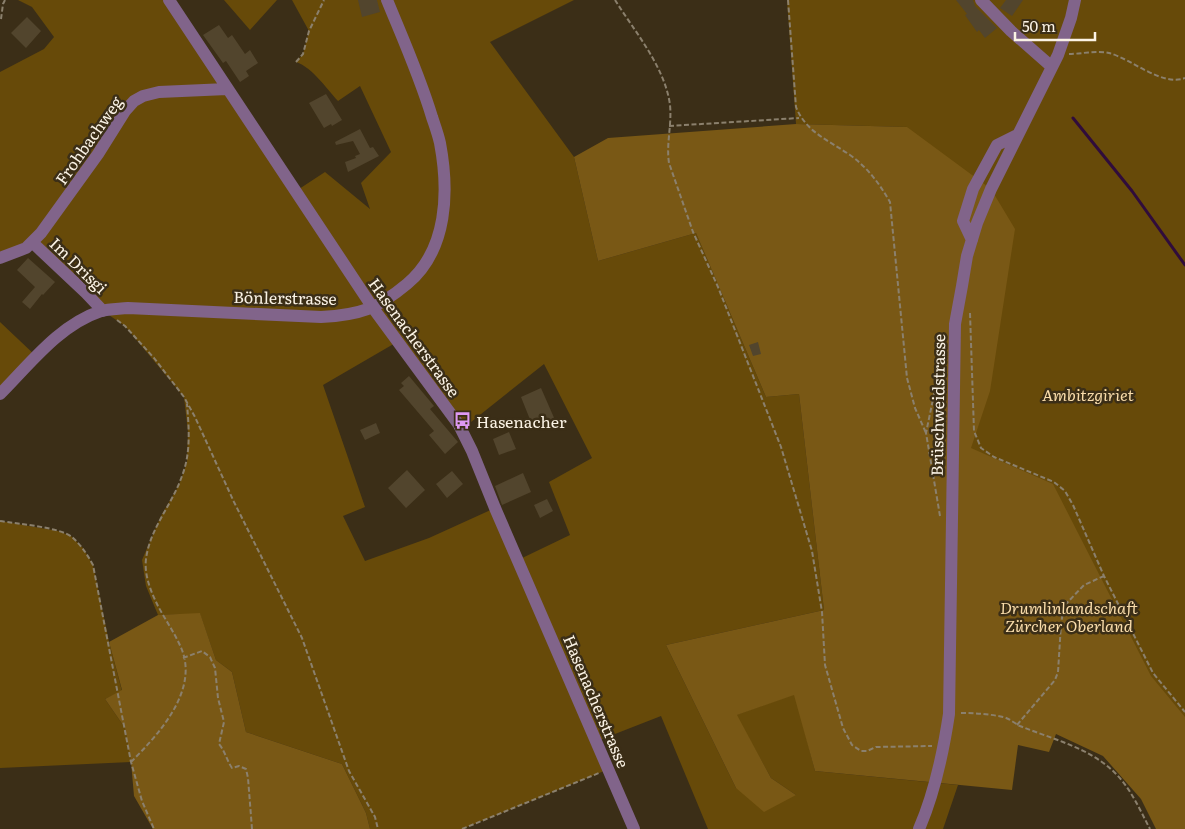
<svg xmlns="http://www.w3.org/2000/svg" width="1185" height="829" font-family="Literata,serif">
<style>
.green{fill:#674a09;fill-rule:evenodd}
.forest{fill:#795815}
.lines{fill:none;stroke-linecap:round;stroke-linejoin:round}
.stream{stroke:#300c3b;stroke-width:3}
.building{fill:#52452d}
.path{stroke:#8b806d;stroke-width:2;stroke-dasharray:5 2.5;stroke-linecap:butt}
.minor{stroke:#81648a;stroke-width:12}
.labels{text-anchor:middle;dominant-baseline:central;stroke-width:5;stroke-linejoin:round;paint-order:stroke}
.street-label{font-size:16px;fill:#fbf3e5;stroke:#3b2e17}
.park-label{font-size:16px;font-style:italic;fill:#f9dcaa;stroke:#3b2e17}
.poi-label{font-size:16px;fill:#fbf3e5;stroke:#3b2e17;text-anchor:start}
</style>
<rect width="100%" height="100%" fill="#3b2e17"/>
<path class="green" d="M 18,0 L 169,0 L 296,191 L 325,172 L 370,209 L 361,183 L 391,152 L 360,86 L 338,101 C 326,88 313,68 296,62 L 303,54 L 309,31 L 292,0 L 574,0 L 490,42 L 574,157 L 598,261 L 696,233 L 766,397 L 799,394 L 824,610 L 666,645 L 736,788 L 796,795 L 771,778 L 736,715 L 795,694 L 815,771 L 958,785 L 943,829 L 708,829 L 661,716 L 597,741 L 609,769 L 462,829 L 370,829 L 366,813 L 342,764 L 246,732 L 232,672 L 216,660 L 200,614 L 158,615 L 146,586 L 142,560 L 161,516 L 179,485 L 187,462 L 188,432 L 184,397 L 125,326 L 103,311 L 33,243 L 0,257 L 0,72 L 44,49 L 54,37 L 32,7 ZM 397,342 L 466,426 L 544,364 L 592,458 L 549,482 L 570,535 L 518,560 L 495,508 L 429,538 L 365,561 L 343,516 L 365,507 L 323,385 Z
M 224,0 L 277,0 L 250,30 Z
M 787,0 L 1185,0 L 1185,829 L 1142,799 L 1104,755 L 1055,732 L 1020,725 L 907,127 L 796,124 Z
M 0,322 L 37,357 L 0,394 Z
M 0,521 L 58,531 L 71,536 L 83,548 L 93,565 L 109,642 L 122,691 L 105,699 L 125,728 L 131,762 L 0,768 Z"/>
<path class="forest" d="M 796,124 L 907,127 L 991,189 L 1015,229 L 990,391 L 971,448 L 1053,484 L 1151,676 L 1185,717 L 1185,829 L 1156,829 L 1141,799 L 1103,756 L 1056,734 L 1049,752 L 1018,745 L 1012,790 L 815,771 L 794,695 L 737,715 L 771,778 L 796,795 L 764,812 L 736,788 L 666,645 L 824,610 L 799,394 L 766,397 L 696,233 L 598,261 L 574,157 L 608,138 Z
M 200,613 L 216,660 L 232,672 L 246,732 L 342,764 L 366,813 L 370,829 L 153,829 L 134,796 L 131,762 L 125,728 L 105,699 L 122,690 L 109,642 L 158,615 Z"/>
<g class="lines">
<path class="stream" d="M 1073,118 L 1132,191 L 1185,265"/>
</g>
<path class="building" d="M 358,0 L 377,0 L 380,12 L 362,17 Z
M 956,0 L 973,0 L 975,6 L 997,28 L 985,38 L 979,30 L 977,32 L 965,15 L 967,14 Z
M 1006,0 L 1023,0 L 1012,16 L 1000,8 Z
M 27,17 L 41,31 L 26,48 L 11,33 Z
M 219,25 L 228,38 L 232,35 L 245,54 L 250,50 L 258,63 L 246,71 L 249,76 L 240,82 L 226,61 L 223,63 L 203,35 Z
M 326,94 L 342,120 L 332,126 L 331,124 L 324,128 L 309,103 Z
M 360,129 L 370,148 L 373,147 L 379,156 L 348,172 L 345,162 L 356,158 L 355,156 L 360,154 L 353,141 L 336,145 L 335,142 Z
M 28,258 L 55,282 L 43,295 L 42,294 L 30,309 L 22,302 L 35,287 L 17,270 Z
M 758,342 L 761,354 L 753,356 L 749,345 Z
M 409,376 L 434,406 L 430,409 L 458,442 L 445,454 L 429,435 L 434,431 L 399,390 L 404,386 L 401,383 Z
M 541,388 L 555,420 L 544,425 L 541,418 L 531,422 L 521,397 Z
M 376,423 L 380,433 L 365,440 L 360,430 Z
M 509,432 L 516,449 L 499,455 L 493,439 Z
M 407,470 L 425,490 L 406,508 L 388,488 Z
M 452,471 L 463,484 L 447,498 L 436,484 Z
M 523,473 L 531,492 L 502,505 L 495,486 Z
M 547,499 L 553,511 L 540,518 L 534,505 Z"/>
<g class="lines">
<path class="path" d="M 615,0 C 635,32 665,67 670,105 C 672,125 666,144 669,163 L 693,232 L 718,287 L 781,447 L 812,551 L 822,612 L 825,665 L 843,728 L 852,745 L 861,751 L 867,751 L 876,747 L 932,746
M 788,0 L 796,107 C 806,132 828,140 850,155 C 868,168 879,183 890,202 L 907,378 L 915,408 L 926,433
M 1,19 L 3,4 L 5,0
M 1069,54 C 1081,54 1097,50 1109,53 C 1132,59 1162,87 1185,78
M 296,62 L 303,54 L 309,31 L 324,0
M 669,126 L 799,118
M 970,313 L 974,431 L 981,448 L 994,457 L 1054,482 L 1065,491 L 1073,505 L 1104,576 L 1153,673 L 1185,712
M 117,320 L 125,326 L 154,358 L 184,397 L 195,417 L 234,502 L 302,638 L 349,771 L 375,817 L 378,829
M 940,516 L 926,433 L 942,356
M 0,521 C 18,524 59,527 72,537 C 81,545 87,554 93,565 L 131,762 L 142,801 L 154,829
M 183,658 L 202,651 L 210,657 L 215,668 L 218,698 L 224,722 L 219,744 C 226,753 226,759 232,768 L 239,766 L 246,769 L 248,778 L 252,829
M 961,713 C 975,713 989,714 1003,717 C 1009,718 1014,723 1020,726 C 1052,739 1091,748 1116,774 C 1131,789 1140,810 1150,829
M 1017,725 L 1055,680 L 1058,672 L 1061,624 L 1064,606 L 1084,585 L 1104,576
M 131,762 C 158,735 198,692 182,650 C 176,635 166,621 158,606 C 151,592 144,575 146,559 C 150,528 172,505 182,476 C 191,453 189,428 187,404
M 462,829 L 599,773"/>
<path class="minor" d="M 169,0 L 373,308 L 459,425 L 472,451 L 495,508 L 634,829
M 981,0 L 1011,31 L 1052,67
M 972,240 L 963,221 L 973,189 L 997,145 L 1017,135
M 33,243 L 86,293 L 103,311
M 0,258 L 26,248 L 41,233 L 98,154 L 125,111 L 134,101 L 143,96 L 159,92 L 227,89
M 0,394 C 30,364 59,325 101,311 C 109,309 119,309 128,308 L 321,317 C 360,315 377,309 407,284 C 448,250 449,191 440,143 C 438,134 435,126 432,117 C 420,77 403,39 387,0
M 919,829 C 935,792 943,754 949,714 L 955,324 L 962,286 L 967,256 L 977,223 L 991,189 L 1058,55 L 1071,18 L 1075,0"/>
</g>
<defs>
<symbol id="bus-bare" viewBox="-9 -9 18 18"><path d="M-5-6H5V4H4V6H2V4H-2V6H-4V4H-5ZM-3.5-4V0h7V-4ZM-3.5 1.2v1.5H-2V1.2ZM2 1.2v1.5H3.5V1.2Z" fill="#dd99f3" stroke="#3b2e17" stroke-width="2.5" paint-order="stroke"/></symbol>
</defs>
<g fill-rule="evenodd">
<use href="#bus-bare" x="450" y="408" width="25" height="25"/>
</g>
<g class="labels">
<g class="street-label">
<text transform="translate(88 140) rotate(-55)">Frohbachweg</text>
<text transform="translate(79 265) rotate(44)">Im Drisgi</text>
<text transform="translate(285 297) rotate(1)">Bönlerstrasse</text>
<text transform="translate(415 337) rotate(54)">Hasenacherstrasse</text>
<text transform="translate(937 405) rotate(-89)">Brüschweidstrasse</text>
<text transform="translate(597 701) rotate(67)">Hasenacherstrasse</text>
</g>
<g class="park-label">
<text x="1088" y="394">Ambitzgiriet</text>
<text x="1069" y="607">Drumlinlandschaft<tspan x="1069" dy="18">Zürcher Oberland</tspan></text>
</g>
<g class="poi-label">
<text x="476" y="421">Hasenacher</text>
</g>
</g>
<path d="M1015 32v8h80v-8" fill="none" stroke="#fbf3e5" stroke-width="2.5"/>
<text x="1022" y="32" font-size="15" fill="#fbf3e5" stroke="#3b2e17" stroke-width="4" paint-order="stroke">50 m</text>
</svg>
